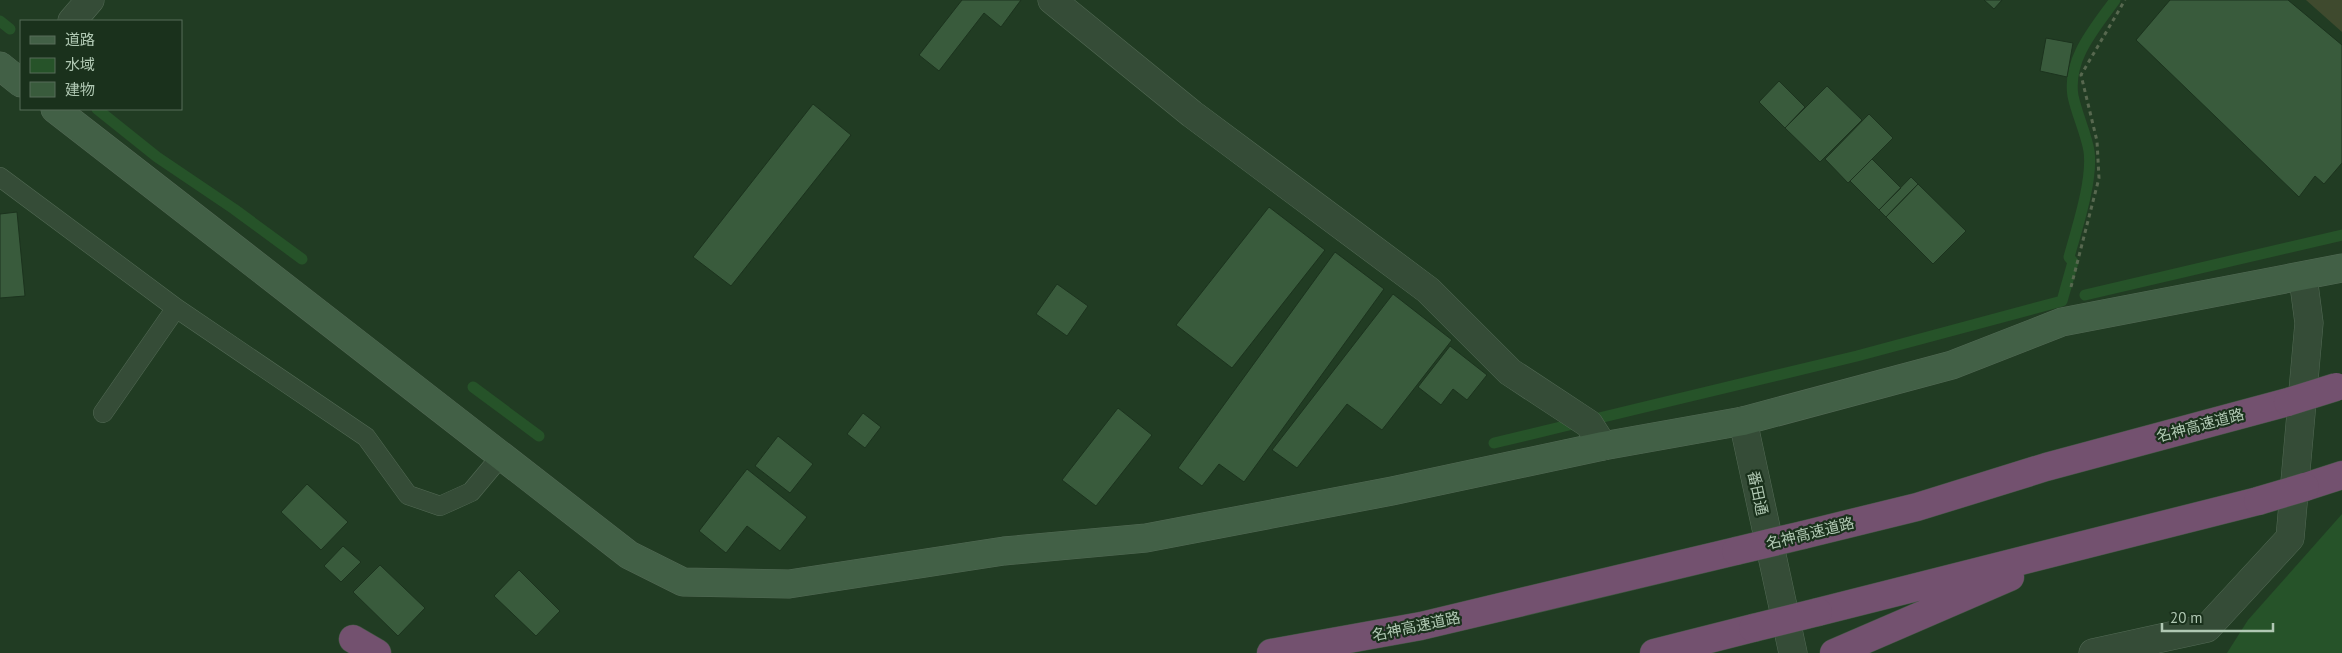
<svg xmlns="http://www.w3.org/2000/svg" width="2342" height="653" font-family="'PT Sans','Noto Sans JP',sans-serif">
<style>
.green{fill:#3f4a2e}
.water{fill:#265329}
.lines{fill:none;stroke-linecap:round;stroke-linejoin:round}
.stream{stroke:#265329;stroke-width:11}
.building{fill:#395b3c;stroke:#1c331e}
.lane-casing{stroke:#536a55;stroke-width:20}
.street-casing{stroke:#536a55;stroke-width:29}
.secondary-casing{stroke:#536a55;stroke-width:29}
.highway-casing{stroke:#405742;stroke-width:29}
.path{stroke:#57684f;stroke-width:3;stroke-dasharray:4 4;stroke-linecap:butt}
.lane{stroke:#354c37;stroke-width:19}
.street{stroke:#354c37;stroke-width:28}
.secondary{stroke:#426046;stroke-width:28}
.highway{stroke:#73516f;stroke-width:28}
.highway-bridge-casing{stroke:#405742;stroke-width:29;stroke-linecap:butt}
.highway-bridge{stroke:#73516f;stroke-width:28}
.labels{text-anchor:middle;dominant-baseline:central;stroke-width:4.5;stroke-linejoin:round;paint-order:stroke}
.street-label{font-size:15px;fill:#b0c8b3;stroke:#1a311c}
</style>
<rect width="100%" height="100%" fill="#213c23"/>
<path class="green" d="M 2306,0 L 2342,0 L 2342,32 Z"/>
<path class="water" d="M 2342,514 L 2342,653 L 2227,653 L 2248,620 Z"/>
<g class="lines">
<path class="stream" d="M 0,21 L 10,29
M 97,109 L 157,157 L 234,209 L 302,259
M 2085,295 L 2342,235
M 473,387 L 539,436
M 1599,418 L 1857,356 L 2062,301 L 2073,262 L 2069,257 C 2077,228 2093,180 2089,151 C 2086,133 2077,115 2073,96 C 2067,59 2095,28 2115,0
M 1494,443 L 1573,424"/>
</g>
<path class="building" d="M 962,0 L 1021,0 L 1001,27 L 984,13 L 939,71 L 919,55 Z
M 1984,0 L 2002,0 L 1994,9 Z
M 2170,0 L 2288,0 L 2342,45 L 2342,163 L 2324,184 L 2315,176 L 2299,197 L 2136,40 Z
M 2046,38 L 2073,43 L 2067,77 L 2040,71 Z
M 1779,81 L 1805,107 L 1785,128 L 1759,102 Z
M 1827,86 L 1862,120 L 1820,162 L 1785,128 Z
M 813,104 L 851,135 L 731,286 L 693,257 Z
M 1869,114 L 1893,138 L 1848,183 L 1825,159 Z
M 1872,159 L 1901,188 L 1879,210 L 1850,181 Z
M 1911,177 L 1918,184 L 1886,217 L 1879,210 Z
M 1918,184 L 1966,231 L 1933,264 L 1886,217 Z
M 1269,207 L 1325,250 L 1232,368 L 1176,325 Z
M 17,212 L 25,296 L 0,298 L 0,214 Z
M 1335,252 L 1384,289 L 1244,482 L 1219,464 L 1202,486 L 1178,468 Z
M 1057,284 L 1088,306 L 1067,336 L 1036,314 Z
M 1393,294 L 1452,340 L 1382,430 L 1347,404 L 1297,468 L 1272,450 Z
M 1450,346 L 1487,375 L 1467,400 L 1453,389 L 1441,405 L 1418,387 Z
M 1118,408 L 1152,435 L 1096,506 L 1062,480 Z
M 863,413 L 881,427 L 865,448 L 847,434 Z
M 778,436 L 813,464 L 790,493 L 755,466 Z
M 747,469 L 807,517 L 780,551 L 747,526 L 726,553 L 699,531 Z
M 307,484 L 348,522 L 321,550 L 281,512 Z
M 343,546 L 361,562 L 341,582 L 324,566 Z
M 380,565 L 425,608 L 398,636 L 353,592 Z
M 519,570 L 560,611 L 536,636 L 494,596 Z"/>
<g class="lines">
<defs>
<path id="lane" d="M 0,177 L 176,308 L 366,437 L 408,495 L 440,506 L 471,492 L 502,455
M 103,413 L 176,308"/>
<path id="street" d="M 1052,0 L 1192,114 L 1428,290 L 1510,372 L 1589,424 L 1603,446
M 72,21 L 90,0
M 1743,421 L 1793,653
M 2093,653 L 2207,628 L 2290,538 L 2309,323 L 2303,277"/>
<path id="secondary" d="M 0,66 L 21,83
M 55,109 L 629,555 L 683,582 L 789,584 L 1004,551 L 1146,538 L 1392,491 L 1603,446 L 1743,421 L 1952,365 L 2062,322 L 2342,268"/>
<path id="highway" d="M 2305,487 L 2342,475
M 1803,535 L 1917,507 L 2046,467 L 2288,402
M 1818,612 L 2258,501
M 353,639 L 377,653
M 1271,653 L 1421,626 L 1736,551
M 1654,653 L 1753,628
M 1834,653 L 2010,577"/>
</defs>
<use href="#lane" class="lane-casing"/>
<use href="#street" class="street-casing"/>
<use href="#secondary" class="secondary-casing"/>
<use href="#highway" class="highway-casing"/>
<path class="path" d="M 2071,287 L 2099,178 L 2097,141 L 2081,75 L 2125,0"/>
<use href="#lane" class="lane"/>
<use href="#street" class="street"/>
<use href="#secondary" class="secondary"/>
<use href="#highway" class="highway"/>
<defs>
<path id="highway-bridge" d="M 2288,402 L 2336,387
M 2258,501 L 2305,487
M 1736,551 L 1803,535
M 1753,628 L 1818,612"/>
</defs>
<use href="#highway-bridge" class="highway-bridge-casing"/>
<use href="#highway-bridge" class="highway-bridge"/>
</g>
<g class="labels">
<g class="street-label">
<text transform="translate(2200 425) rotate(-15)">名神高速道路</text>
<text transform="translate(1758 493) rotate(78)">番田通</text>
<text transform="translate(1810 533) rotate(-14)">名神高速道路</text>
<text transform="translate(1416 626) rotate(-12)">名神高速道路</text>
</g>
</g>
<rect x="20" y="20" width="162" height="90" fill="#1a311c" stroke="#566d58"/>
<rect x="30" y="36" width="25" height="8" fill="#426046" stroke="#566d58"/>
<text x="65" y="45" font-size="15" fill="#b0c8b3">道路</text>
<rect x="30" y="58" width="25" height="15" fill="#265329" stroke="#566d58"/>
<text x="65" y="70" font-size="15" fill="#b0c8b3">水域</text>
<rect x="30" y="82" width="25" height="15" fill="#395b3c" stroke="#566d58"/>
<text x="65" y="95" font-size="15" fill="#b0c8b3">建物</text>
<path d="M2162 623v8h111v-8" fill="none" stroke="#b0c8b3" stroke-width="2.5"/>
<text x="2170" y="623" font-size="15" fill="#b0c8b3" stroke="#1a311c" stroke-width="4" paint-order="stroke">20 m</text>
</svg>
